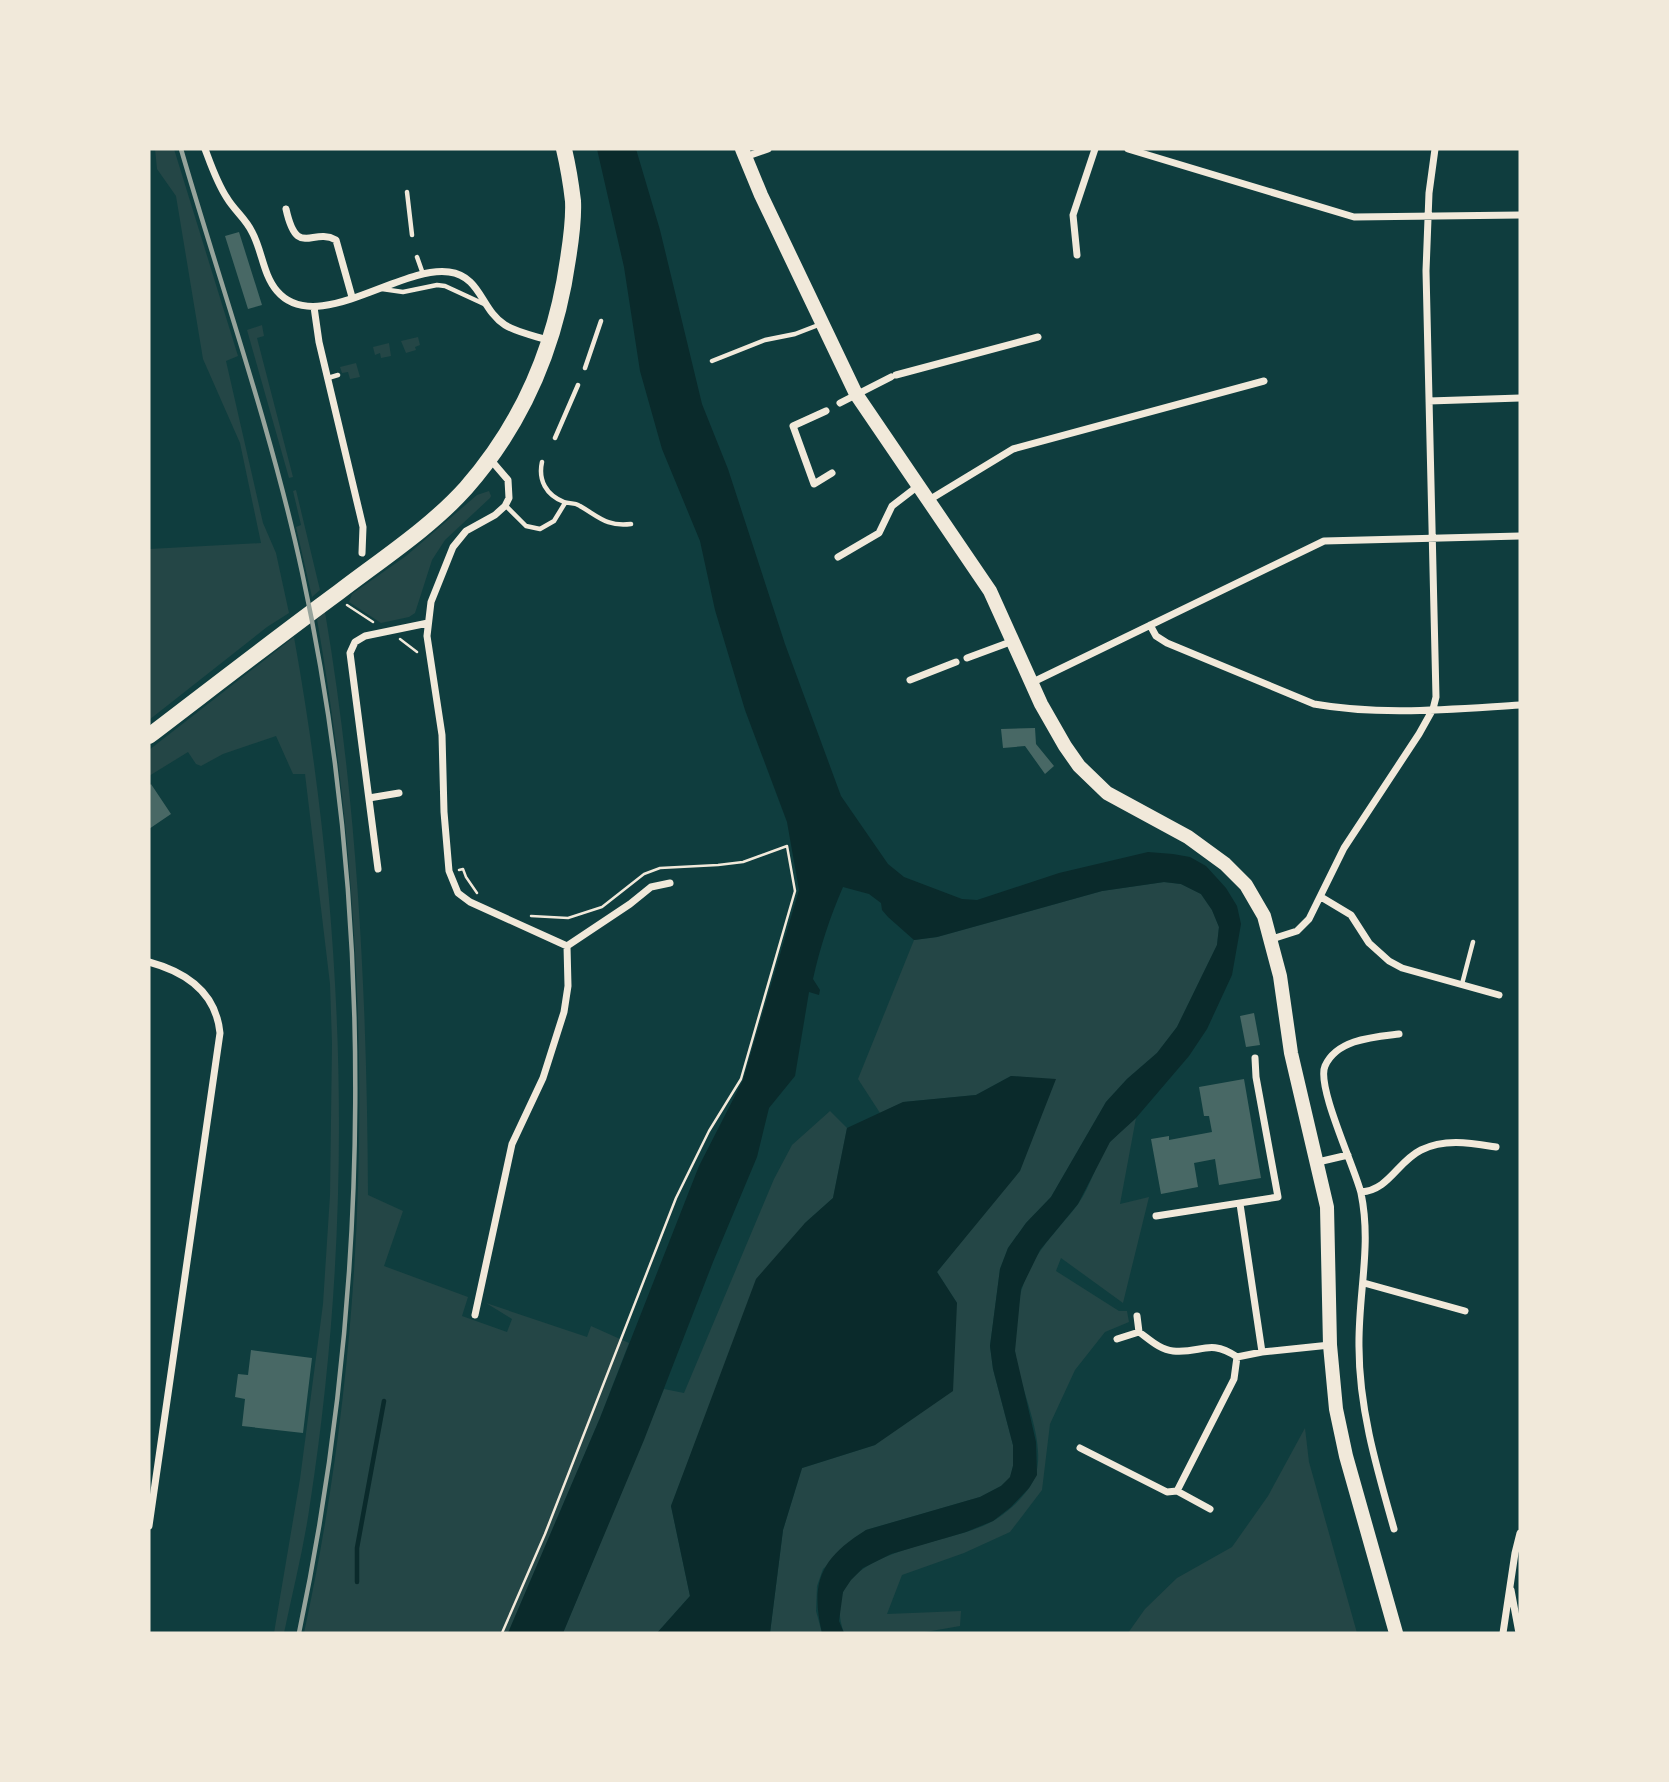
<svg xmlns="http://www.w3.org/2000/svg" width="1669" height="1782" font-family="'Open Sans',sans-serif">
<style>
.green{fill:#244646}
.water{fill:#0a2a2b}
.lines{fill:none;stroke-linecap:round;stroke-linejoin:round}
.stream{stroke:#0a2a2b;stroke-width:4.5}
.building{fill:#486865}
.path{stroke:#f1e9da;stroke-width:2.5}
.service{stroke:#f1e9da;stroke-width:4.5}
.minor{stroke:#f1e9da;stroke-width:7}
.secondary{stroke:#f1e9da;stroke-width:14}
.primary{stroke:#f1e9da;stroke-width:16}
.rail{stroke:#97a49c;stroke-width:4.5}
</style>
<rect width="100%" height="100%" fill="#0f3d3e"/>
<path class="green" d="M 155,149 L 174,149 L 238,356 L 226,361 L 263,523 L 276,553 L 289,613 L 267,627 L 149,720 L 149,549 L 261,543 L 240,443 L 203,359 L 176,196 L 157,169 Z
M 262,325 L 264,336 L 257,338 L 293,477 L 289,478 L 247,330 Z
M 418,337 L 420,345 L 415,347 L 416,350 L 406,353 L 401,341 Z
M 389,343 L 391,356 L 381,358 L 380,353 L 375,355 L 373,347 Z
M 356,363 L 360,377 L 350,379 L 348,372 L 342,373 L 340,367 Z
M 296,490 L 320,590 L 312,597 L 296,527 L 301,525 L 293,491 Z
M 489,491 L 491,496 L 490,498 L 445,540 L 432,560 L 415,613 L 409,617 L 381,623 L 349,602 L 352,594 L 406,556 L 477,495 Z
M 325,612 C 358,806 367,999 368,1195 L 403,1211 L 384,1266 L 468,1297 L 462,1316 L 507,1332 L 512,1319 L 486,1303 L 587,1337 L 591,1326 L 629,1343 L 600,1418 L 508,1633 L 304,1633 C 376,1300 375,954 317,619 Z
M 294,637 C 346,927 355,1213 310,1504 C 304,1547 293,1590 284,1633 L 274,1633 L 300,1479 L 323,1304 L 330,1195 L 332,1043 L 330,984 L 305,774 L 293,774 L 276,736 L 223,754 L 201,766 L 196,764 L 188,752 L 149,776 L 149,750 Z
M 1164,882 L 1181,884 L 1201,894 L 1212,910 L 1219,927 L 1217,945 L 1177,1027 L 1157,1053 L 1127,1079 L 1106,1102 L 1051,1197 L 1026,1223 L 1008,1248 L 1000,1269 L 990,1346 L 993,1369 L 1013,1445 L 1013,1466 L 1010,1478 L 1001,1486 L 980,1497 L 866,1530 L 823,1569 L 817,1586 L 816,1611 L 822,1633 L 770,1633 L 783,1530 L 802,1468 L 875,1445 L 957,1303 L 937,1272 L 964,1238 L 1055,1080 L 1011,1076 L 976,1095 L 904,1102 L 880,1113 L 858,1079 L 914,940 L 937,937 L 1102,891 Z
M 830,1111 L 847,1128 L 833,1198 L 805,1223 L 714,1394 L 671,1506 L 690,1596 L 657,1633 L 563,1633 L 664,1389 L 684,1393 L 774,1179 L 792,1145 Z
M 1136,1118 L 1120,1204 L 1149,1197 L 1123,1303 L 1061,1258 L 1056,1271 L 1119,1311 L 1127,1311 L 1129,1322 L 1105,1332 L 1075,1370 L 1050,1424 L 1042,1490 L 1010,1532 L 964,1553 L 902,1575 L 887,1614 L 961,1611 L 960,1626 L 920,1633 L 844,1633 C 814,1548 946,1548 993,1521 C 1007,1513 1023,1498 1031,1485 C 1053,1450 1018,1388 1015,1351 C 1012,1318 1021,1276 1041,1250 C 1052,1234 1066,1220 1078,1204 C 1091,1186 1096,1162 1109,1143 C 1116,1134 1128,1126 1136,1118 Z
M 1305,1428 L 1309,1462 L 1357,1633 L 1128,1633 L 1145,1609 L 1177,1578 L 1232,1547 L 1268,1496 Z"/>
<path class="water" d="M 597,149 L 636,149 L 660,230 L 702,404 L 728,469 L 785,644 L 841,796 L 888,864 L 904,877 L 962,899 L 977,900 L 1059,873 L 1148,852 L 1173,854 L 1190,857 L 1206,866 L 1226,888 L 1237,906 L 1241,924 L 1232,975 L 1207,1029 L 1189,1056 L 1136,1118 L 1110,1142 L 1078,1204 L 1040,1250 L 1021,1289 L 1015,1351 L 1036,1442 L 1037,1475 L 1029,1488 L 1011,1507 L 993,1521 L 966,1532 L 891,1554 L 863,1568 L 851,1580 L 843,1592 L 839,1621 L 844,1633 L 822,1633 C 810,1582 821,1558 866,1530 L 980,1497 L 1001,1486 L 1010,1477 L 1013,1466 L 1013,1445 L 993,1369 L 990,1346 L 1000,1269 L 1008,1248 L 1026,1223 L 1051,1197 L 1106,1102 L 1127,1079 L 1157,1053 L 1177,1027 L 1217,945 L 1219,927 L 1212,910 L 1201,894 L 1181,884 L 1164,882 L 1102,891 L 937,937 L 914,940 L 888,917 L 882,910 L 881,903 L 869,894 L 843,887 C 830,917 820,947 813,979 L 820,990 L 819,995 L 809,992 L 795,1076 L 769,1108 L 757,1157 L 713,1262 L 644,1440 L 563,1633 L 508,1633 L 600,1418 L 699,1166 L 743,1080 L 799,890 L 787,822 L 745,710 L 715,610 L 700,541 L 662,449 L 640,371 L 624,267 Z
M 1011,1076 L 1056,1079 L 1020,1171 L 937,1272 L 957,1303 L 953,1391 L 875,1445 L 802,1468 L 783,1530 L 770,1633 L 657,1633 L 690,1596 L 671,1506 L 756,1279 L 805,1223 L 833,1198 L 847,1128 L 903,1102 L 976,1095 Z"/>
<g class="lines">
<path class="stream" d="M 357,1582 L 357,1548 L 384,1401"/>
</g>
<path class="building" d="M 239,232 L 262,305 L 248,309 L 225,236 Z
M 1035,728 L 1036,744 L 1054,766 L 1045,774 L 1025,746 L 1003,748 L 1001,729 Z
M 151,784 L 171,814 L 149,829 L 149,786 Z
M 1254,1013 L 1260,1045 L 1246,1047 L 1240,1016 Z
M 1244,1079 L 1261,1178 L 1219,1185 L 1215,1159 L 1194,1163 L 1198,1187 L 1161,1194 L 1151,1139 L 1169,1136 L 1169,1140 L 1212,1132 L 1209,1116 L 1204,1116 L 1199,1087 Z
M 251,1350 L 312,1358 L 303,1433 L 242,1426 L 245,1399 L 235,1397 L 238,1374 L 248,1375 Z"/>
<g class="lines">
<path class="path" d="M 347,605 L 373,622
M 400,639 L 417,652
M 459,870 L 463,869 L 466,877 L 477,893
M 502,1633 L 545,1534 L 676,1198 L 709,1131 L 741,1079 L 795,891 L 787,846 L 743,862 L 718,865 L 660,868 L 644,874 L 602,907 L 568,918 L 531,916"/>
<path class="service" d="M 407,192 L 412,235
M 417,257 L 423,274
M 382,289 L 403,292 L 437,285 L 445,286 L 484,304
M 712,361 L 765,340 L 795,334 L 821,324
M 585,368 L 601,321
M 328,378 L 338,375
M 555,438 L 578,385
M 542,462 C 538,480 546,495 564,502 C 569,504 574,502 580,506 C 599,517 607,527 631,524
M 506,506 L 526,526 L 540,529 L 554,521 L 565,503
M 1462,984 L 1473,942"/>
<path class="minor" d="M 205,149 C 211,165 217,183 227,198 C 234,210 246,219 252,232 C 262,250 263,275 277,291 C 316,337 400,265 449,272 C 481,276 481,310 505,325 C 518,333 536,336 551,341
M 1128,149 L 1354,217 L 1520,215
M 745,157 L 768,149
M 286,209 C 297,259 312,227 336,240 L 352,297
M 1077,255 L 1073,215 L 1095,149
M 314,307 L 319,342 L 363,527 L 362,553
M 896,375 L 1038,337
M 1429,401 L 1520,398
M 840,403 L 891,377
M 826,411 L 793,426 L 814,484 L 832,473
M 490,459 L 508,480 L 509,498 L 505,506 L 495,515 L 466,531 L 453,547 L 431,602 L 427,636 L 442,735 L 444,812 L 449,871 L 458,893 L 470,902 L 567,946
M 929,500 L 1013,449 L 1264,381
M 838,557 L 879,533 L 892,506 L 918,486
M 1150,625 L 1156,636 L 1167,643 L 1314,704 C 1381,716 1452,709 1520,705
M 967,658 L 1013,641
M 910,680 L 956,662
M 1031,683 L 1324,541 L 1520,536
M 369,798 L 399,793
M 378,869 L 350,653 L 355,642 L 365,636 L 428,623
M 1321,897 L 1351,915 L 1369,943 L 1389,961 L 1402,968 L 1499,995
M 1272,939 L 1297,931 L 1309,919 L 1344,848 L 1419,734 L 1433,709 L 1436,697 L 1426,271 L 1429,193 L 1435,149
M 567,946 L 630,904 L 651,887 L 670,883
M 149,962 C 186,972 216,992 220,1033 L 149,1526
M 1318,1162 L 1348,1155
M 1361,1192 C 1389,1190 1397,1162 1421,1150 C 1445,1138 1471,1143 1496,1147
M 1240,1204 L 1262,1352
M 1156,1216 L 1278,1197 L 1256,1077 L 1255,1058
M 1364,1283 L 1465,1311
M 475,1315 L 512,1144 L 543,1078 L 564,1012 L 568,986 L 567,946
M 1139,1332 C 1149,1339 1160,1350 1173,1351 C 1201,1354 1209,1338 1237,1357 L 1262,1352 L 1330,1345
M 1117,1339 L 1139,1332 L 1137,1316
M 1080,1448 L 1167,1492 L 1177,1491 L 1210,1509
M 1177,1491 L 1234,1379 L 1237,1357
M 1394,1529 C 1377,1469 1359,1409 1359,1347 C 1358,1294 1372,1246 1361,1193 C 1355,1168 1316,1086 1325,1066 C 1337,1039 1374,1037 1399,1034
M 1511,1590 L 1519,1633
M 1503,1633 L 1515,1553 L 1520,1533"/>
<path class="secondary" d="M 742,149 L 761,195 L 856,394 L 990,591 L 1041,704 L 1065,746 L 1079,766 L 1107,793 L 1188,837 L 1225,864 L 1246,885 L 1264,916 L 1280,976 L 1291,1053 L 1327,1207 L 1330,1345 L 1336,1409 L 1346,1456 L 1396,1633"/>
<path class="primary" d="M 149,736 C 212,688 275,639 339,592 C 382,559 430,528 466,488 C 523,423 556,344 568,259 C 571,240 574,220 573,201 C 571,184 568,166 564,149"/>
<path class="rail" d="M 181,149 C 222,290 271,428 302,572 C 376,914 371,1291 299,1633"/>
</g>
<rect width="1669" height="1782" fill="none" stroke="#f1e9da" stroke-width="301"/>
</svg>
